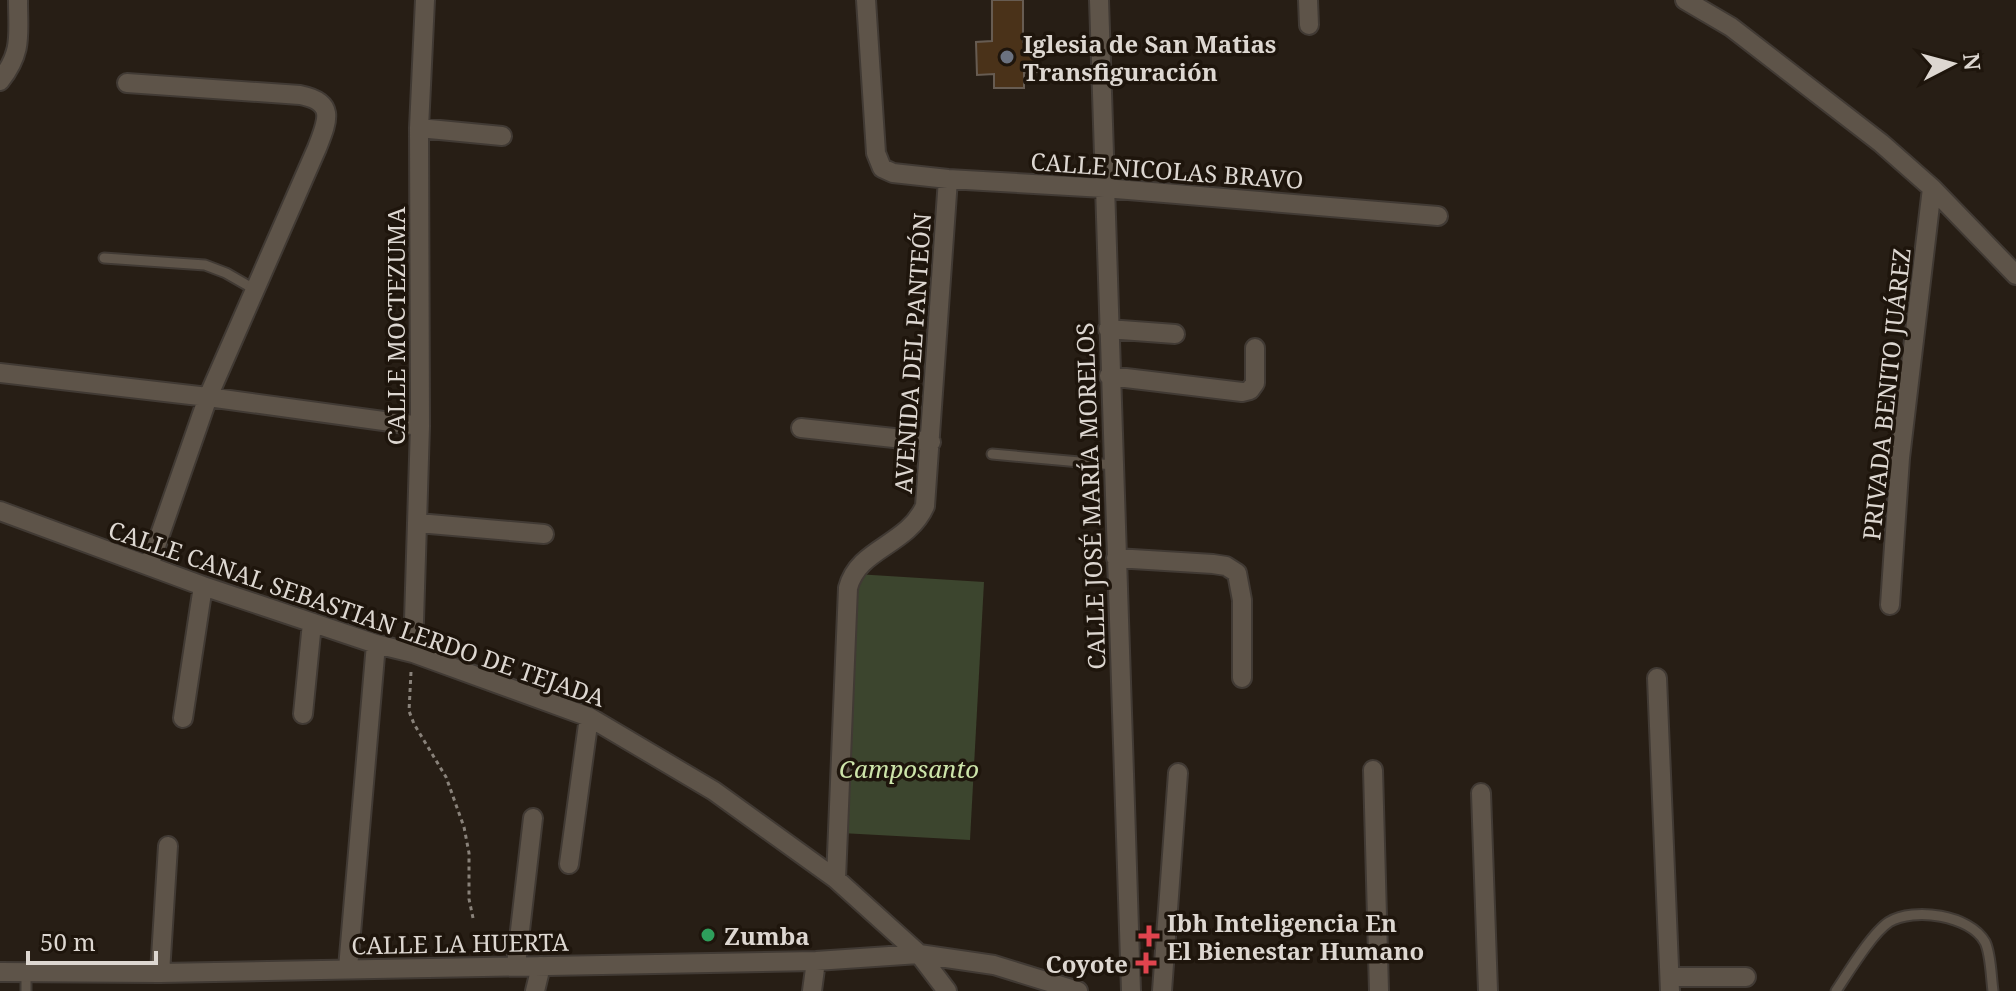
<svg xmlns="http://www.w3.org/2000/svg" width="2016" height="991" font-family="'Noto Serif',serif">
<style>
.green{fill:#3c452e}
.building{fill:#4a3219;stroke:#675c52;stroke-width:2}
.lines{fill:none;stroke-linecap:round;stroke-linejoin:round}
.lane-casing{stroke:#413a34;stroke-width:13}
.street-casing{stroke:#413a34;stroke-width:22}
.path{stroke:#89827a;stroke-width:3;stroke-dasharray:4 4;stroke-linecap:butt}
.lane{stroke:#5e5449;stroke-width:9}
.street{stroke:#5e5449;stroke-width:18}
.worship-dot{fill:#6b7280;stroke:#1e150c;stroke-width:3}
.leisure-dot{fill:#2e9e5b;stroke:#1e150c;stroke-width:3}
.health-dot{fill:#e0444e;stroke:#1e150c;stroke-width:3}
.labels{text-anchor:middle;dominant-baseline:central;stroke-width:7;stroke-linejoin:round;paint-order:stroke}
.poi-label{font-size:24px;font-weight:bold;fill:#ddd7d1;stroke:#1e150c;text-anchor:start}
.street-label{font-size:24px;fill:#ddd7d1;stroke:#1e150c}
.park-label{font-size:24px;font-style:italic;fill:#cde5aa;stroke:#1e150c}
</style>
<rect width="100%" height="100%" fill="#271e15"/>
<path class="green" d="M 856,574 L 984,582 L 970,840 L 841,833 Z"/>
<path class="building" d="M 992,0 L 1023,0 L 1023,42 L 1037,42 L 1038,72 L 1024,73 L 1024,88 L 994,88 L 994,74 L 977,75 L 976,42 L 992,41 Z"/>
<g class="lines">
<defs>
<path id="lane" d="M 104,258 L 205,265 L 226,273 L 254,289
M 992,454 L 1113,465
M 26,972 L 26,991
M 1836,991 C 1848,973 1872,933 1889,922 C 1914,907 1970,915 1985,942 C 1991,954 1991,977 1993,991"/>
<path id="street" d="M 866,0 L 876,153 L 882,168 L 893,173 L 948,179 L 1104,188 L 1438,216
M 1099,0 L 1131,991
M 1308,0 L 1309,25
M 1685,0 L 1731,27 L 1881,143 L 1932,188 L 2016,275
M 0,81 C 23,52 18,35 18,0
M 127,83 L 300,95 C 336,102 328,120 317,148 L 208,397 L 149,566
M 419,128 L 502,136
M 1108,329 L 1175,334
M 0,373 L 208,397 L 420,426
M 1109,376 L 1242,392 L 1250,390 L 1255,383 L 1255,348
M 801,428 L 931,442
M 0,511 L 203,586 L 376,644 L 413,653 L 589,717 L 714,791 L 836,879 L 919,954 L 947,991
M 418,523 L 544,534
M 1116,558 L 1213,564 L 1226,566 L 1237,573 L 1242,600 L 1242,678
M 1890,605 L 1900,458 L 1932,188
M 413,653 L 420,426 L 419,128 L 425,0
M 1657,678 L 1670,991
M 303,714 L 312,623
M 183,718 L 203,586
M 1373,770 L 1379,991
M 1481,793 L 1488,991
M 569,864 L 589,717
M 836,879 L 848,588 C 858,548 907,546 925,506 L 948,179
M 516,965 L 533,818
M 348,968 L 376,644
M 0,972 L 160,973 L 816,961 L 919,954 L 994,965 L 1078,991
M 160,973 L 168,846
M 1670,977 L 1746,977
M 535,991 L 541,966
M 812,991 L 816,961
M 1162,991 L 1178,773"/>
</defs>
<use href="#lane" class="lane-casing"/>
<use href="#street" class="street-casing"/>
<path class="path" d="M 411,672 L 409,711 L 414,724 L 446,777 L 464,827 L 469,853 L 469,899 L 473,918"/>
<use href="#lane" class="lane"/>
<use href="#street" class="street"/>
</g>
<circle class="worship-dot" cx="1007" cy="57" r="8"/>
<circle class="leisure-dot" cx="708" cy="935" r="8"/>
<g class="health-dot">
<path d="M1145 924h8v8h8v8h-8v8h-8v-8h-8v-8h8z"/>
<path d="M1142 951h8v8h8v8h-8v8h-8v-8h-8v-8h8z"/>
</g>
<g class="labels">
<g class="poi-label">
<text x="1023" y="43">Iglesia de San Matias<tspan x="1023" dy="28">Transfiguración</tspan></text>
<text x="1167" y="922">Ibh Inteligencia En<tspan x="1167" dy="28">El Bienestar Humano</tspan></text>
<text x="724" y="935">Zumba</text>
<text x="1128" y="963" text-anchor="end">Coyote</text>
</g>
<g class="street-label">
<text transform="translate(1167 170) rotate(4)">CALLE NICOLAS BRAVO</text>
<text transform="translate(395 326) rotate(-90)">CALLE MOCTEZUMA</text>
<text transform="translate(912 353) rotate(-86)">AVENIDA DEL PANTEÓN</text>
<text transform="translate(1886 394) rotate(-84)">PRIVADA BENITO JUÁREZ</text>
<text transform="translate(1090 496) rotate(-92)">CALLE JOSÉ MARÍA MORELOS</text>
<text transform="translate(357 613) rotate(19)">CALLE CANAL SEBASTIAN LERDO DE TEJADA</text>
<text transform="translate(460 943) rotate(-1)">CALLE LA HUERTA</text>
</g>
<g class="park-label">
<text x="909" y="768">Camposanto</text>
</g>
</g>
<g transform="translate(1952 64) rotate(84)" stroke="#1e150c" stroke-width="6" paint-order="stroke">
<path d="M0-6L14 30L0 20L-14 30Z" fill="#ddd7d1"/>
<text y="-12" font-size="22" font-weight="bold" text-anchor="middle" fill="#ddd7d1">N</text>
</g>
<path d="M28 951v12h128v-12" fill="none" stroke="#ddd7d1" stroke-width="4"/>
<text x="40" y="951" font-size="24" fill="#ddd7d1" stroke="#1e150c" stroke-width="6" paint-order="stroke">50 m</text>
</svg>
